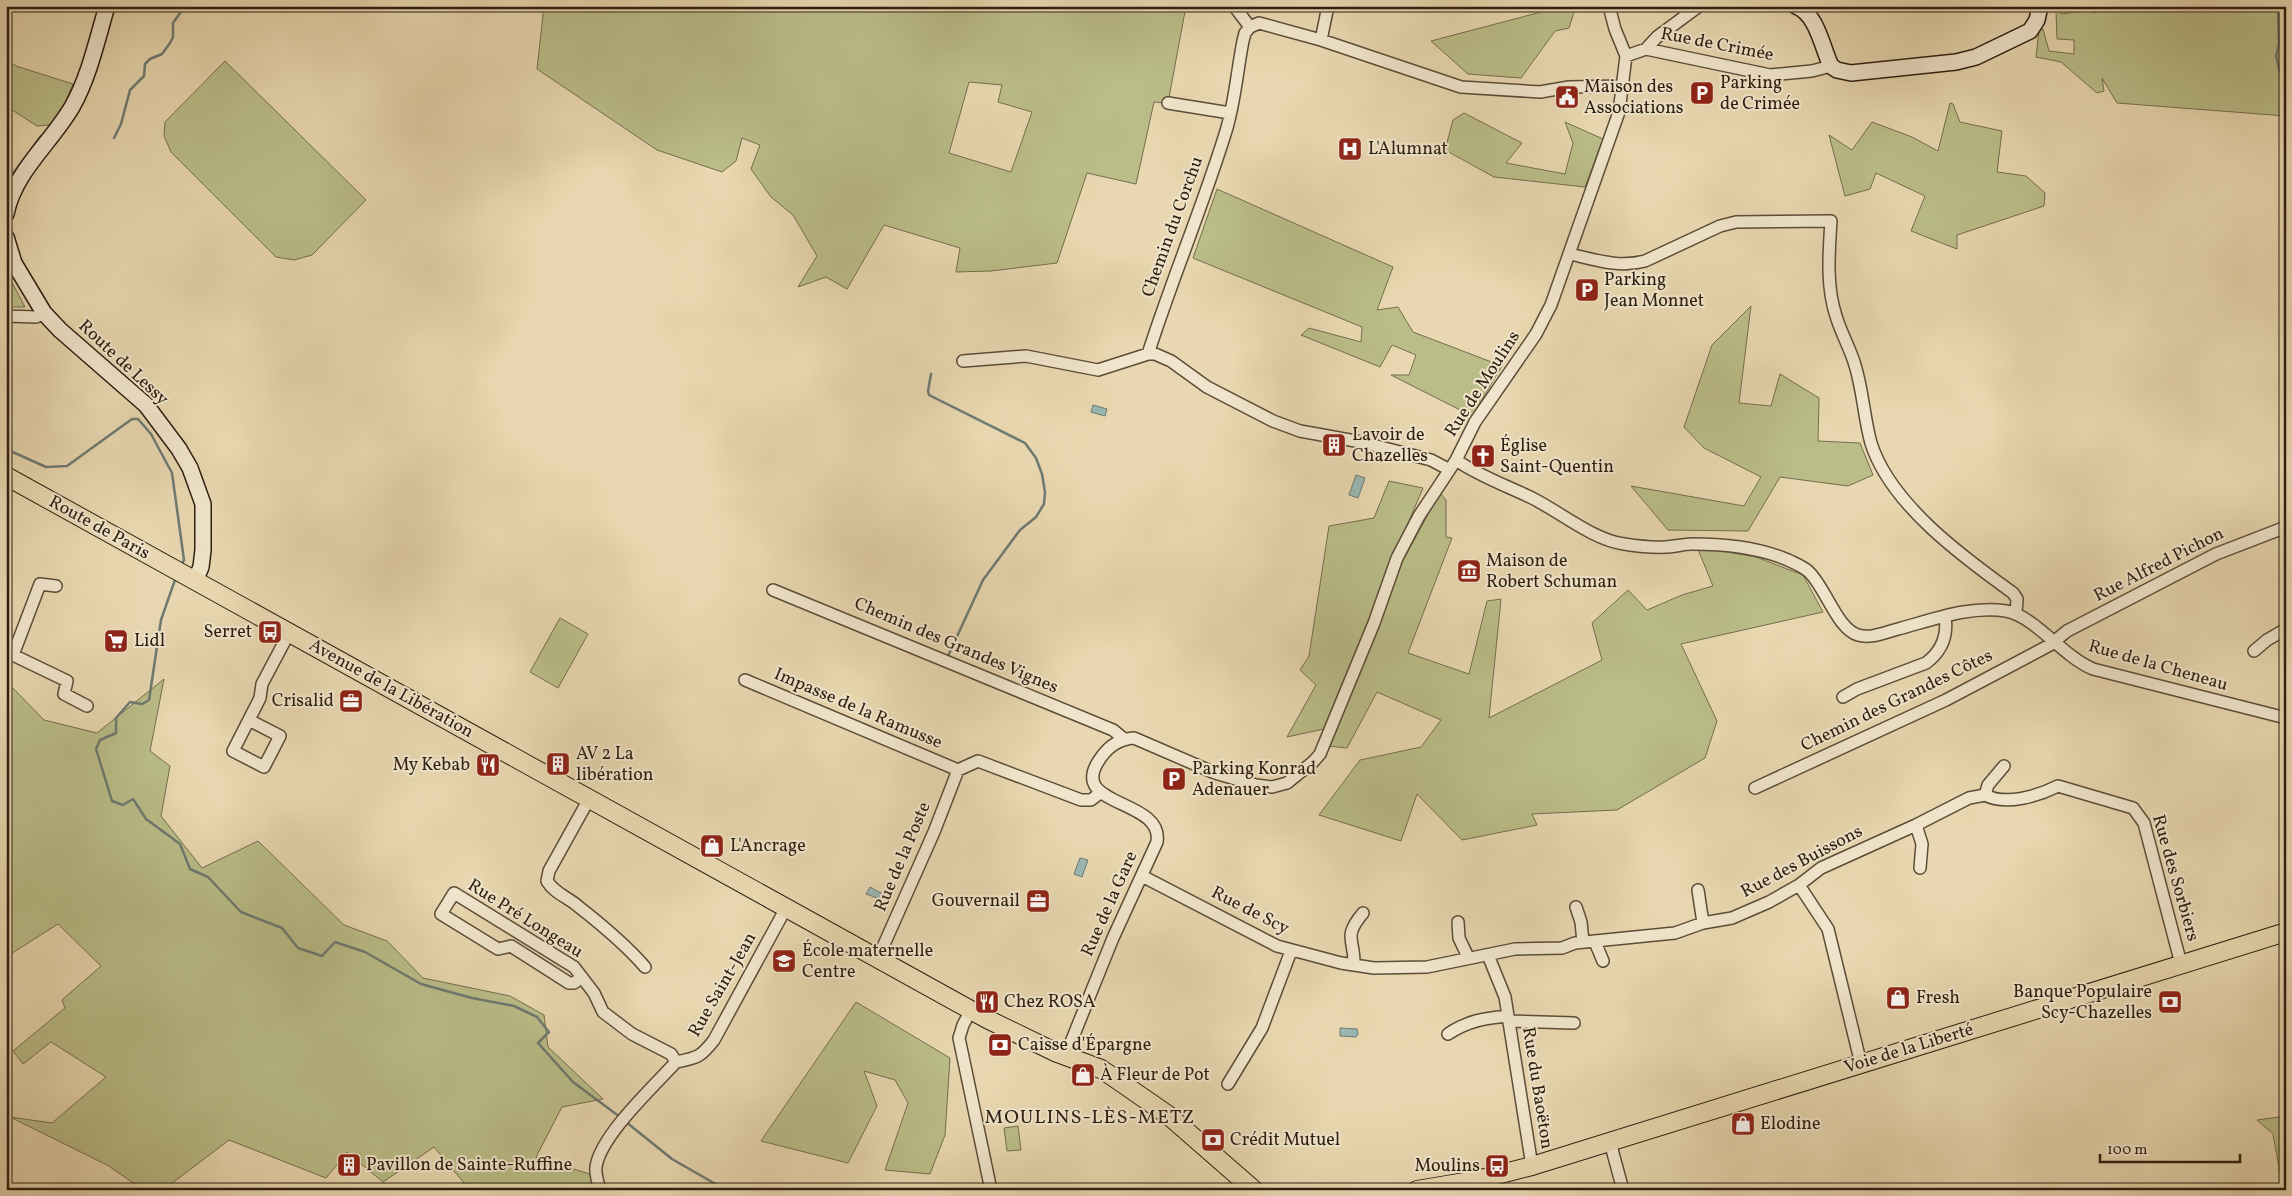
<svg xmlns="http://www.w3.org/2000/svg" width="2292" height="1196" font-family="Vollkorn,serif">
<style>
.green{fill:#babd88;stroke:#746e4c;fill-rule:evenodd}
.water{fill:#99b8b3;stroke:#6e7a72}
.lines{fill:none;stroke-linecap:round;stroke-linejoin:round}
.stream{stroke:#6e7a72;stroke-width:2.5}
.street-casing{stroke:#5c4c38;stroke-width:14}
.secondary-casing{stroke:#2d1e10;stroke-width:18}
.primary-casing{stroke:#2d1e10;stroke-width:20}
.street{stroke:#f0e5cc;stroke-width:11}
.secondary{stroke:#f0e5cc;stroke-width:15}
.primary{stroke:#e8d7b0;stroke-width:18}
.labels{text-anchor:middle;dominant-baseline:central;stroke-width:4;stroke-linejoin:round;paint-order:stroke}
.street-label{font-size:18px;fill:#2d1e10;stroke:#f0e5cc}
.poi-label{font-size:18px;fill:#2d1e10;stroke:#f0e5cc;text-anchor:start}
.quarter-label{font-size:20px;letter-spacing:1px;fill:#2d1e10;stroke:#f0e5cc}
</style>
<rect width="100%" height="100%" fill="#e8d7b0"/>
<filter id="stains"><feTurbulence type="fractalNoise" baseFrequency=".004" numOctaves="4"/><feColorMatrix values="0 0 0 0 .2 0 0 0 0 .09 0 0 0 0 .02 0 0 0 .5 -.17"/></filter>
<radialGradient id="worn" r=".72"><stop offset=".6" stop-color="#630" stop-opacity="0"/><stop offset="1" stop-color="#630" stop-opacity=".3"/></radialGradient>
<path class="green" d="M 544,6 L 1186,6 L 1168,103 L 1154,102 L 1136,184 L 1087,173 L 1057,263 L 991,271 L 956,272 L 960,248 L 884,225 L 847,289 L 826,277 L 798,287 L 817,256 L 793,215 L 771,197 L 751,169 L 760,145 L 742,138 L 736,161 L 722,172 L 657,150 L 537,69 ZM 969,82 L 1002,85 L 998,102 L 1032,112 L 1011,172 L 949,153 Z
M 1542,6 L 1576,6 L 1569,28 L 1555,31 L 1521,78 L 1468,74 L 1431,41 L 1541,12 Z
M 2098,6 L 2286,6 L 2286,116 L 2117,103 L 2102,78 L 2104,91 L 2097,93 L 2061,62 L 2036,57 L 2039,30 L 2043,29 L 2049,51 L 2074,54 L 2074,40 L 2057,39 L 2056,11 L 2060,11 L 2061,14 L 2092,10 L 2092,13 L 2098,12 Z
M 6,59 L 16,66 L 73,84 L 65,103 L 50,125 L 37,126 L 6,106 Z
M 225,61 L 366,200 L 312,255 L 294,260 L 276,257 L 171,152 L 164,136 L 165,122 Z
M 1950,103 L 1953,104 L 1960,122 L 2002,131 L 1997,172 L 2026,176 L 2045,193 L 2044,206 L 1957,235 L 1957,249 L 1911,231 L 1925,196 L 1876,173 L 1870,189 L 1845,196 L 1829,135 L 1852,150 L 1872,122 L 1912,137 L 1938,151 Z
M 1464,113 L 1522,143 L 1506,163 L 1565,174 L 1573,143 L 1565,122 L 1603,139 L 1585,187 L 1494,177 L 1445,150 L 1453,120 Z
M 1217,189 L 1393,267 L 1377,310 L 1398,307 L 1413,332 L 1502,366 L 1472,416 L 1391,375 L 1409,375 L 1416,355 L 1392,345 L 1380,367 L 1301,335 L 1309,328 L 1361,342 L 1362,327 L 1193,258 Z
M 6,271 L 25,307 L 6,307 Z
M 1751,306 L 1739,403 L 1771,406 L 1780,374 L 1819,398 L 1818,441 L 1860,443 L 1873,475 L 1848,486 L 1780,477 L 1748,531 L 1668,530 L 1631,486 L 1744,506 L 1761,477 L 1704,448 L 1684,427 L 1712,345 Z
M 1389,481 L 1423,488 L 1394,556 L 1360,647 L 1324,729 L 1287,737 L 1316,685 L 1300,670 L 1309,656 L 1329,526 L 1374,518 Z
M 1440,493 L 1446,500 L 1446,537 L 1452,538 L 1408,653 L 1469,674 L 1487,601 L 1501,599 L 1489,718 L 1602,660 L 1592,623 L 1628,590 L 1647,610 L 1682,595 L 1713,586 L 1697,547 L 1756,557 L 1803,575 L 1823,612 L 1681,644 L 1717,721 L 1705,758 L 1617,810 L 1532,814 L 1537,825 L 1462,840 L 1417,794 L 1401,841 L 1319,815 L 1360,760 L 1421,747 L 1441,720 L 1377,692 L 1347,748 L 1328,746 L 1402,562 Z
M 560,618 L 588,634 L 558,688 L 530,672 Z
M 164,679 L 150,751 L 170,766 L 161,816 L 202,868 L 258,841 L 344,925 L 387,941 L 423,978 L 510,996 L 544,1015 L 548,1047 L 603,1099 L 562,1107 L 536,1157 L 596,1176 L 600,1190 L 470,1190 L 434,1147 L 383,1182 L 347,1152 L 326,1178 L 229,1140 L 163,1190 L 144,1190 L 107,1165 L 10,1117 L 52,1123 L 106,1077 L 51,1042 L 23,1064 L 13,1051 L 65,1008 L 62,1000 L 101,966 L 58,924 L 6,957 L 6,681 L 44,720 L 97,733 Z
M 856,1002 L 950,1058 L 945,1135 L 930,1174 L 885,1170 L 908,1103 L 895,1080 L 864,1071 L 877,1106 L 848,1163 L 761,1141 Z
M 2286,1116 L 2286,1190 L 2283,1190 L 2273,1134 L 2257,1120 Z
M 1018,1126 L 1021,1150 L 1007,1151 L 1004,1128 Z"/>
<path class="water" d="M 1093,405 L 1107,409 L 1105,416 L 1091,412 Z
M 1356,475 L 1365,478 L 1358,498 L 1349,495 Z
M 1080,858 L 1088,860 L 1082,877 L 1074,874 Z
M 870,887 L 883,894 L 880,899 L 866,894 Z
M 1340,1028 L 1357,1029 L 1358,1034 L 1356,1037 L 1340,1036 Z"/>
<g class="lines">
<path class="stream" d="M 2278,6 L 2279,44 L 2276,56 L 2286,97
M 114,138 L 121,124 L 130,90 L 144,76 L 145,64 L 150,59 L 162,54 L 170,43 L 173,37 L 173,23 L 185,6
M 6,183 L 41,136
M 931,374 L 928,391 L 929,395 L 1025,443 L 1036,458 L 1042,474 L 1045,492 L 1044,504 L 1036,517 L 1020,530 L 983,580 L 948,656
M 6,449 L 46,467 L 67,466 L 132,419 L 138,419 L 151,434 L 172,473 L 184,560 L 181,565
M 176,577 L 161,620 L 149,700 L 142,704 L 130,702 L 116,718 L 116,733 L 100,740 L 96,749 L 112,801 L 123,805 L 133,799 L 146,819 L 180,844 L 190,869 L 208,877 L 241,912 L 282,928 L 298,948 L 322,956 L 335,942 L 365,952 L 421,984 L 472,998 L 514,1006 L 537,1017 L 549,1032 L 538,1043 L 573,1082 L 620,1117
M 626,1122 L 672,1159 L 726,1190"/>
<defs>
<path id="street" d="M 1234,6 L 1250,27
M 1321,40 L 1328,6
M 1646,49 L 1657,37 L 1699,6
M 1626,56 L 1646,49 L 1770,75 L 1812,71 L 1831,66
M 1168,103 L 1230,113
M 1570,254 C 1596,260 1619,268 1645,261 L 1720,226 L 1736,222 L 1831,221 C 1829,252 1826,286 1836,316 C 1841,333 1850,348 1855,365 C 1863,391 1864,418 1871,443 C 1890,504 1963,557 2013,593 L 2017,599 L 2016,614
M 6,316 L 36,317 L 44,313
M 1148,354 C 1172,279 1203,206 1226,131 C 1235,102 1237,71 1243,41 L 1245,33 L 1250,27 L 1259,23 L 1321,40 L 1461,87 L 1540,92 L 1569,87 L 1622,86
M 963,361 L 1026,356 L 1098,370 L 1148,354 L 1155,354 L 1171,361 L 1207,387 L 1273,421 L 1300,431 L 1361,442 L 1431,460 L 1448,469
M 1456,460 C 1479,476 1505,485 1530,497 C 1559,511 1593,540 1624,544 C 1637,546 1652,548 1665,547 C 1674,547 1683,544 1692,544 C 1724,544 1758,547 1788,560 C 1794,563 1802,566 1808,571 C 1825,586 1837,629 1858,635 C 1871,639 1886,632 1898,629 C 1932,620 1970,605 2006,611 C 2035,616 2062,656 2093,669 L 2286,718
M 56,586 L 40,584 L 13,655 L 67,681 L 64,694 L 87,706
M 773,590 L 1113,730 L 1124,739
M 2254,651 L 2267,640 L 2286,629
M 745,680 L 958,770
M 1843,697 L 1857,689 L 1926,663 C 1942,651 1948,636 1945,617
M 249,720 L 280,736 L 264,767 L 233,751 L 260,698 L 262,684 L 289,633
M 958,770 L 978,761 L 1081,800 L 1091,800 L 1100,793
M 1755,788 L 1946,700 L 2050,645 L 2067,631 L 2216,554 L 2286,527
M 1985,795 C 2006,806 2038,796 2058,786 L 2133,808 L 2144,823 L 2181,964
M 589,799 L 549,871 L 547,881 C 555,894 568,897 579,907 C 602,925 626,945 645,967
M 1916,825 L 1922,844 L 1920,868
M 1142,876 L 1277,946 L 1341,963 L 1374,968 L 1427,967 L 1515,949 L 1562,948 L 1575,943 L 1675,933 L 1703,923 L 1732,918 L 1769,902 L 1799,885 L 1821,868 L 1916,825 L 1969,798 L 1985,795 L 1988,785 L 2004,766
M 1799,885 L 1828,929 L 1861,1064
M 1698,890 L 1703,923
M 1576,907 L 1581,922 L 1583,942
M 1458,922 L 1459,938 L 1468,957
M 1595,942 L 1603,961
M 1488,955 L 1505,997 L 1532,1166
M 878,958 L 934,832 L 958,770
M 1354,965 C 1355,939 1342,938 1363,913
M 582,977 L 574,983 L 569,983 L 511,946 L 498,949 L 441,914 L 454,893 L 574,967 L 594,993 L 603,1012 L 632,1034 L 671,1054 L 676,1062
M 971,1010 L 963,1025 L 959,1038 L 991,1190
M 1509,1021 L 1574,1023
M 1448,1034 C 1467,1021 1485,1018 1508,1016
M 1068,1057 L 1069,1047 L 1113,938 L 1157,842 C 1164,797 1062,808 1102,756 C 1110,745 1120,739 1134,738 L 1215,773 L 1256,785 L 1272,787 L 1287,783 L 1313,762 L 1320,754 L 1374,623 L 1397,558 L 1419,516 L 1456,460 L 1475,422 L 1536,334 L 1551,305 L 1619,112 L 1626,56 L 1615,29 L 1609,6
M 676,1062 C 697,1058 701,1057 714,1040 L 786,908
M 1228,1084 L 1262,1028 L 1291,951
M 1610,1142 L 1623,1190
M 600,1190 C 598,1183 595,1174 596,1167 C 600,1136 655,1085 676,1062"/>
<path id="secondary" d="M 1796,6 C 1817,14 1822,47 1831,66 L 1837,70 L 1851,73 L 1956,62 L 1976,57 L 2030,31 L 2037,20 L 2040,6
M 6,214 C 14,172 51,143 72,107 C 89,77 97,40 107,6
M 6,237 L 14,263 L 44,313 L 60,330 L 146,405 L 179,449 L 190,468 L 203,504 L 203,550 L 201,567 L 195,581"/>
<path id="primary" d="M 6,476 L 987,1019 L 1055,1052 L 1101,1069 L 1116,1079 L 1168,1115 L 1254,1190
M 1417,1190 L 1477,1180 L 1532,1166 L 2286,932"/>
</defs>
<use href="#street" class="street-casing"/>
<use href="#secondary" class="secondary-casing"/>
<use href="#primary" class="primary-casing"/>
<use href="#street" class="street"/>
<use href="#secondary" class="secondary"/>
<use href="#primary" class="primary"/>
</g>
<defs>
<symbol id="parking-square" viewBox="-11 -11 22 22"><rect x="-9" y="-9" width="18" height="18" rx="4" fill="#8f2418" stroke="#f0e5cc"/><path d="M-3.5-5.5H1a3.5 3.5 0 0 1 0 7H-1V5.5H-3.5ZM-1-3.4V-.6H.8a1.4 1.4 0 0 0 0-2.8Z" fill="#fff"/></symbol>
<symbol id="civic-square" viewBox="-11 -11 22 22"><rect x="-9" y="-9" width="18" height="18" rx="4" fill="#8f2418" stroke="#f0e5cc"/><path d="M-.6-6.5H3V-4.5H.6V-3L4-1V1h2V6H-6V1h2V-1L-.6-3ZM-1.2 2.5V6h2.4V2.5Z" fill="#fff"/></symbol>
<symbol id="hospital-square" viewBox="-11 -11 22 22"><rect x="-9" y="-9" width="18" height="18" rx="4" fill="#8f2418" stroke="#f0e5cc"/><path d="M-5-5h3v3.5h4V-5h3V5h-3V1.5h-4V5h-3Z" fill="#fff"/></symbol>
<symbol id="building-square" viewBox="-11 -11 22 22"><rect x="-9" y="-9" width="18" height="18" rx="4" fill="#8f2418" stroke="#f0e5cc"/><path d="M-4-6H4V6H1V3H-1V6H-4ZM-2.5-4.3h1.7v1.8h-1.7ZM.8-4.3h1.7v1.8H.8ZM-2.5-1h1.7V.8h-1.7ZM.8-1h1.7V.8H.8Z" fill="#fff"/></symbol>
<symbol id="church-square" viewBox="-11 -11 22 22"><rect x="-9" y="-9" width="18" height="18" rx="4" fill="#8f2418" stroke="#f0e5cc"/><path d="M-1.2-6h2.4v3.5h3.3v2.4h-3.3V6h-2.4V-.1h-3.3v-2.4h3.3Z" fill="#fff"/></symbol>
<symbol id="museum-square" viewBox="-11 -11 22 22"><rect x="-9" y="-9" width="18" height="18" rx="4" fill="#8f2418" stroke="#f0e5cc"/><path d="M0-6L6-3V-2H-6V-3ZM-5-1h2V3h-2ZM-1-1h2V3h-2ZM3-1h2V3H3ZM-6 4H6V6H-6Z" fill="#fff"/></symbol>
<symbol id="bus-square" viewBox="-11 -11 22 22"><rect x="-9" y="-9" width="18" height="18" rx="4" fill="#8f2418" stroke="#f0e5cc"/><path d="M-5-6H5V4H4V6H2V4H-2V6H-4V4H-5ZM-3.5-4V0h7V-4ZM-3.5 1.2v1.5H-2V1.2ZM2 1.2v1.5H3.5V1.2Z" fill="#fff"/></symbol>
<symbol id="supermarket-square" viewBox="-11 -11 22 22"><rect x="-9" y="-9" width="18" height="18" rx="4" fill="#8f2418" stroke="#f0e5cc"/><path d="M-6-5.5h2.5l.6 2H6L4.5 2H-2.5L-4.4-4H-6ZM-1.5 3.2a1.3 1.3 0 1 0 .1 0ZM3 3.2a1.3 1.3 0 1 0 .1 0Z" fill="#fff"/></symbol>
<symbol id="office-square" viewBox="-11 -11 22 22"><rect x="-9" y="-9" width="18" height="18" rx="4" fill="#8f2418" stroke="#f0e5cc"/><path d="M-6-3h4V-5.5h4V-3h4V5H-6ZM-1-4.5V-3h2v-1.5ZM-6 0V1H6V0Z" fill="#fff"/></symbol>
<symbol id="restaurant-square" viewBox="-11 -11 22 22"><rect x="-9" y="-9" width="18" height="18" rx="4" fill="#8f2418" stroke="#f0e5cc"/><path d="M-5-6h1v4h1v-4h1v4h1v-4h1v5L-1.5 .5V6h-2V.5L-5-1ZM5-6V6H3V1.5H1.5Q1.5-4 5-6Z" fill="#fff"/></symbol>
<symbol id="shop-square" viewBox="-11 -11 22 22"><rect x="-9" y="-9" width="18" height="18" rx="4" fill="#8f2418" stroke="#f0e5cc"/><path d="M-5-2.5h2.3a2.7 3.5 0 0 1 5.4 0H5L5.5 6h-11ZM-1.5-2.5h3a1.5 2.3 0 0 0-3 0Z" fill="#fff"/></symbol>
<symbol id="school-square" viewBox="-11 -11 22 22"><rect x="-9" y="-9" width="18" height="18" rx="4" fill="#8f2418" stroke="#f0e5cc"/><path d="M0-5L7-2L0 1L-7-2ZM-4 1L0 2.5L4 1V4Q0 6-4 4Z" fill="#fff"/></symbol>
<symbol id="bank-square" viewBox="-11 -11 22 22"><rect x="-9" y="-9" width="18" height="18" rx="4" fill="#8f2418" stroke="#f0e5cc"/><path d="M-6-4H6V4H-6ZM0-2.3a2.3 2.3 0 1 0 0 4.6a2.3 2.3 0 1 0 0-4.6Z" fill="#fff"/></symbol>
</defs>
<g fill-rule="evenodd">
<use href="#parking-square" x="1688" y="79" width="28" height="28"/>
<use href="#civic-square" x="1553" y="83" width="28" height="28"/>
<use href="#hospital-square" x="1336" y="135" width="28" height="28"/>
<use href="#parking-square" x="1573" y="276" width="28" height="28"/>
<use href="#building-square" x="1320" y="431" width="28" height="28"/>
<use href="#church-square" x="1469" y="442" width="28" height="28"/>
<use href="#museum-square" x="1455" y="557" width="28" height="28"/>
<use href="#bus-square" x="256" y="618" width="28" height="28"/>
<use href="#supermarket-square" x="102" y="627" width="28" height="28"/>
<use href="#office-square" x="337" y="687" width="28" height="28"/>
<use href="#building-square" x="544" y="750" width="28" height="28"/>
<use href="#restaurant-square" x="474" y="751" width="28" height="28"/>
<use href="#parking-square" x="1160" y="765" width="28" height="28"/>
<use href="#shop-square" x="698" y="832" width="28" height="28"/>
<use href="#office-square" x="1024" y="887" width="28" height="28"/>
<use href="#school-square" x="770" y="947" width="28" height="28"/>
<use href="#shop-square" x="1884" y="984" width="28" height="28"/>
<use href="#restaurant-square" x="973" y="988" width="28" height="28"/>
<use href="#bank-square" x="2156" y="988" width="28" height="28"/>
<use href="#bank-square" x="986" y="1031" width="28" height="28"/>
<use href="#shop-square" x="1069" y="1061" width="28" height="28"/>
<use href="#shop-square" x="1729" y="1110" width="28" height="28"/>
<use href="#bank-square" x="1199" y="1126" width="28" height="28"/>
<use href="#building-square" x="335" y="1151" width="28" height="28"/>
<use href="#bus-square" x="1483" y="1152" width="28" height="28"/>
</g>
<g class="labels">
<g class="street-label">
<text transform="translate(1717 45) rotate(11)">Rue de Crimée</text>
<text transform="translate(1173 227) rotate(-70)">Chemin du Corchu</text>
<text transform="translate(123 363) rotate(43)">Route de Lessy</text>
<text transform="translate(1483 384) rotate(-57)">Rue de Moulins</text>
<text transform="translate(99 528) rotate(29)">Route de Paris</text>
<text transform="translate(2159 565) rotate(-27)">Rue Alfred Pichon</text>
<text transform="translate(956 646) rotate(23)">Chemin des Grandes Vignes</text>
<text transform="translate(2158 666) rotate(16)">Rue de la Cheneau</text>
<text transform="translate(391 689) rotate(29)">Avenue de la Libération</text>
<text transform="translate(1897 701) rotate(-26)">Chemin des Grandes Côtes</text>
<text transform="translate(858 709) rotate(23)">Impasse de la Ramusse</text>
<text transform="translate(903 857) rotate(-67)">Rue de la Poste</text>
<text transform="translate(1802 862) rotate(-28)">Rue des Buissons</text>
<text transform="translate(2175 878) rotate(74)">Rue des Sorbiers</text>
<text transform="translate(1110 904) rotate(-66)">Rue de la Gare</text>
<text transform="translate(1250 911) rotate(27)">Rue de Scy</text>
<text transform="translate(525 919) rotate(32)">Rue Pré Longeau</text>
<text transform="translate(723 985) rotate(-60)">Rue Saint-Jean</text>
<text transform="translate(1909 1049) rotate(-17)">Voie de la Liberté</text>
<text transform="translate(1537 1088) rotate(81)">Rue du Baoëton</text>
</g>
<g class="poi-label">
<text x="1720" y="83">Parking<tspan x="1720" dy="21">de Crimée</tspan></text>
<text x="1584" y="87">Maison des<tspan x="1584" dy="21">Associations</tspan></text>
<text x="1368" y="149">L'Alumnat</text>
<text x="1604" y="280">Parking<tspan x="1604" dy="21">Jean Monnet</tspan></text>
<text x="1352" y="435">Lavoir de<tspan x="1352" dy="21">Chazelles</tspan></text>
<text x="1500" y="446">Église<tspan x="1500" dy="21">Saint-Quentin</tspan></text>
<text x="1486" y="561">Maison de<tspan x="1486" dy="21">Robert Schuman</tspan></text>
<text x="252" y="632" text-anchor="end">Serret</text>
<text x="134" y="641">Lidl</text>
<text x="334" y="701" text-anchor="end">Crisalid</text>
<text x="576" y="754">AV 2 La<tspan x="576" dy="21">libération</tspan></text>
<text x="470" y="765" text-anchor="end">My Kebab</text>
<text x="1192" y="769">Parking Konrad<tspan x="1192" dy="21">Adenauer</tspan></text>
<text x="730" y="846">L'Ancrage</text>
<text x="1020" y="901" text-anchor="end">Gouvernail</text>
<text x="802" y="951">École maternelle<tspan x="802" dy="21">Centre</tspan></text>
<text x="2152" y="992" text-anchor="end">Banque Populaire<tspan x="2152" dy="21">Scy-Chazelles</tspan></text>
<text x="1916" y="998">Fresh</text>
<text x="1004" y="1002">Chez ROSA</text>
<text x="1018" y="1045">Caisse d'Épargne</text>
<text x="1100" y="1075">À Fleur de Pot</text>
<text x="1760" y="1124">Elodine</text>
<text x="1230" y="1140">Crédit Mutuel</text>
<text x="366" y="1165">Pavillon de Sainte-Ruffine</text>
<text x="1480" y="1166" text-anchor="end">Moulins</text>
</g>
<g class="quarter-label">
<text x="1090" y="1118">MOULINS-LÈS-METZ</text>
</g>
</g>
<rect width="2292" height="1196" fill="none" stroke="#e8d7b0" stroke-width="25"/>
<rect x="8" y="8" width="2277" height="1181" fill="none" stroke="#2d1e10" stroke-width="2.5"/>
<rect x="12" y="12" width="2267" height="1171" fill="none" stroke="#2d1e10"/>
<path d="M2100 1154v8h140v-8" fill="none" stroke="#2d1e10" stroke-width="2.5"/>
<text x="2107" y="1154" font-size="15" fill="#2d1e10" stroke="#f0e5cc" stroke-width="4" paint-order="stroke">100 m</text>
<rect width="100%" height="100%" filter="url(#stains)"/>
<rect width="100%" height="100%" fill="url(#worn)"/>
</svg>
